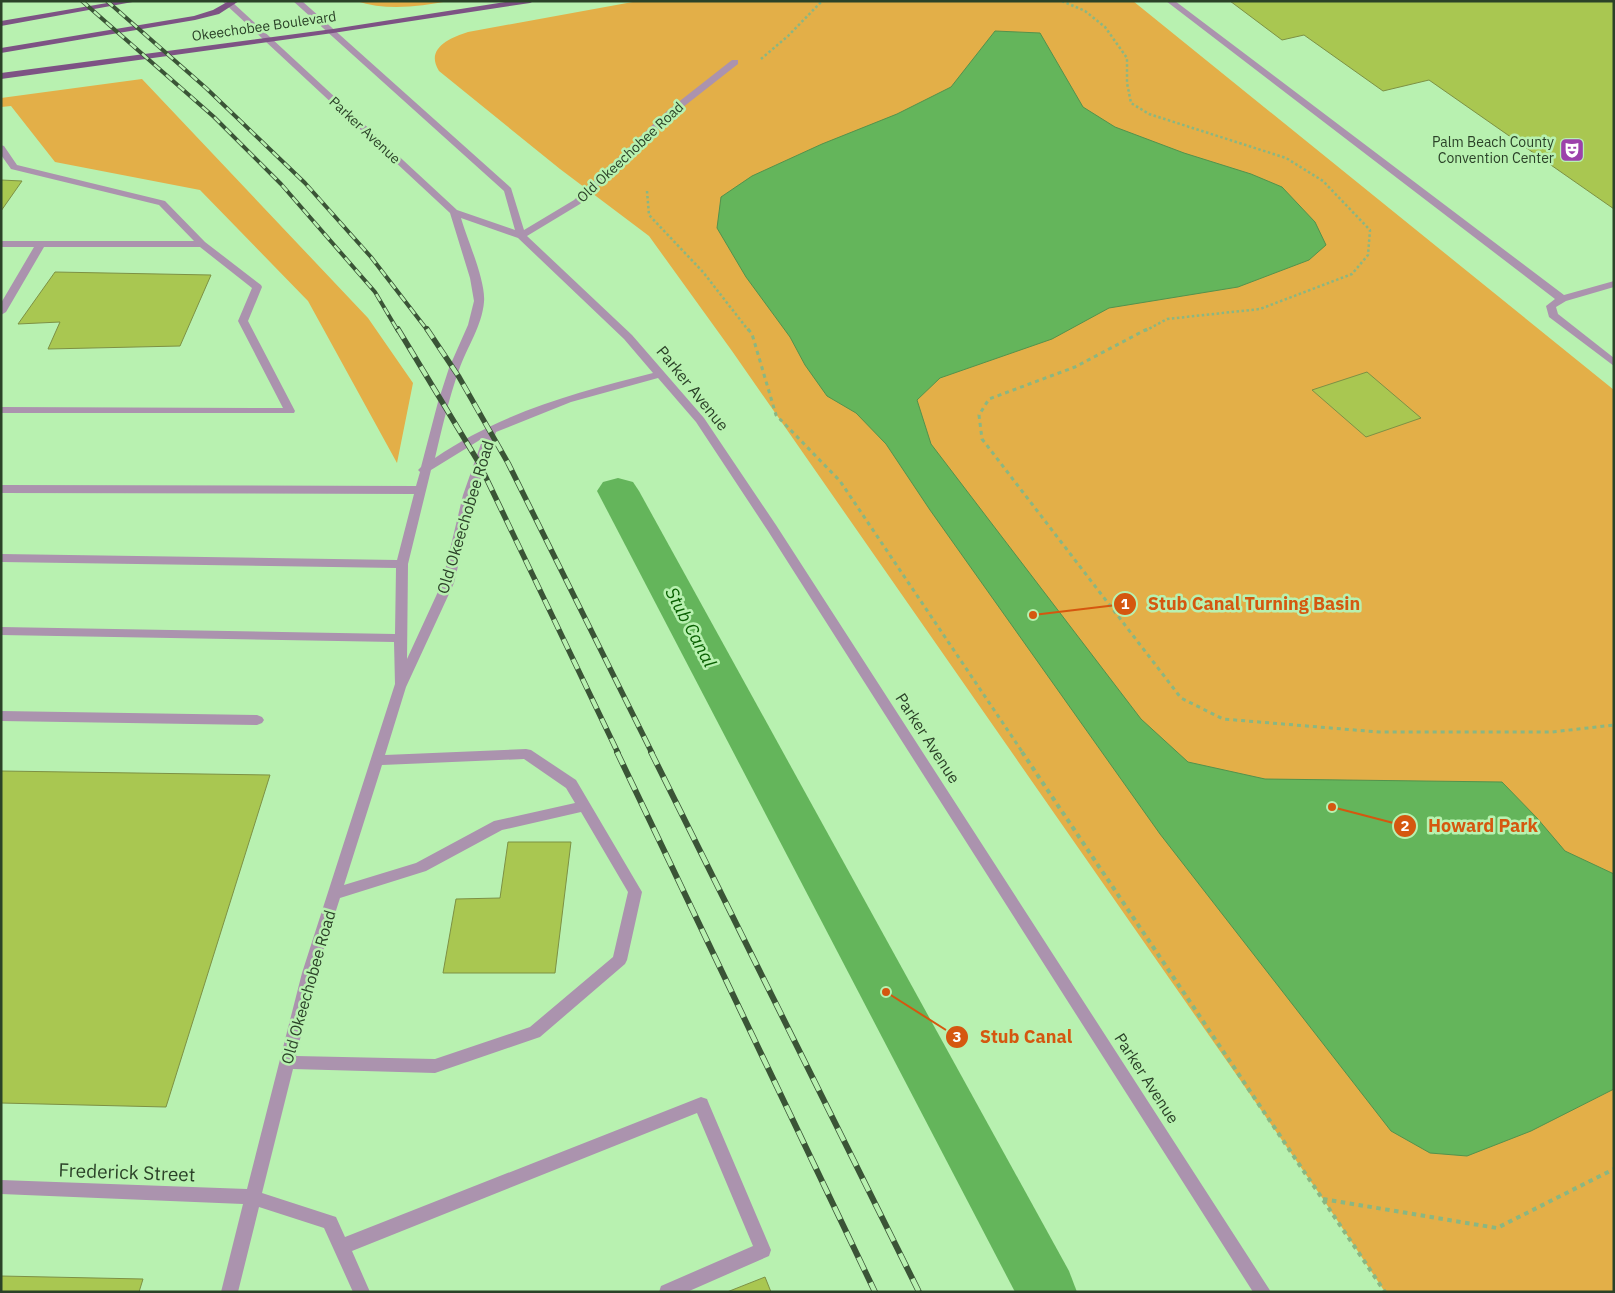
<svg xmlns="http://www.w3.org/2000/svg" width="1615" height="1293" font-family="'IBM Plex Sans',sans-serif">
<style>
.green{fill:#e3af48}
.water{fill:#64b55b;stroke:#53924c}
.lines{fill:none;stroke-linecap:round;stroke-linejoin:round}
.canal{fill:#64b55b;fill-rule:evenodd}
.building{fill:#a9c751;stroke:#7d9144}
.path-far2{stroke:#89b783;stroke-width:2.5;stroke-dasharray:2.5 2.5;stroke-linecap:butt}
.path-far1{stroke:#89b783;stroke-width:3;stroke-dasharray:4 4;stroke-linecap:butt}
.path{stroke:#89b783;stroke-width:4;stroke-dasharray:4.5 4.5;stroke-linecap:butt}
.minor{fill:#ab93ae;fill-rule:evenodd}
.major{fill:#7d5384;fill-rule:evenodd}
.rail-far2-casing{stroke:#3a5436;stroke-width:4}
.rail-far1-casing{stroke:#3a5436;stroke-width:5.5}
.rail-casing{stroke:#3a5436;stroke-width:6}
.rail-far2{stroke:#b8f1b0;stroke-width:2.5;stroke-dasharray:8;stroke-linecap:butt}
.rail-far1{stroke:#b8f1b0;stroke-width:4;stroke-dasharray:11;stroke-linecap:butt}
.rail{stroke:#b8f1b0;stroke-width:4.5;stroke-dasharray:14;stroke-linecap:butt}
.labels{text-anchor:middle;dominant-baseline:central;stroke-width:5;stroke-linejoin:round;paint-order:stroke}
.far-street-label{font-size:14px;fill:#2b4228;stroke:#b8f1b0}
.far-poi-label{font-size:14px;fill:#2b4228;stroke:#b8f1b0;text-anchor:end}
.street-label{font-size:16px;fill:#2b4228;stroke:#b8f1b0}
.water-label{font-size:18px;font-style:italic;fill:#085f00;stroke:#b8f1b0}
.near-street-label{font-size:19px;fill:#2b4228;stroke:#b8f1b0}
.leader{fill:none;stroke:#d5570f;stroke-width:2}
.callout-dot{fill:#d5570f;stroke:#b8f1b0;stroke-width:2}
.mark-label{font-size:15px;text-anchor:middle;font-weight:bold;fill:#fff}
.callout-label{font-size:18px;text-anchor:middle;font-weight:bold;fill:#d5570f;stroke:#b8f1b0;stroke-width:5;stroke-linejoin:round;paint-order:stroke}
</style>
<rect width="100%" height="100%" fill="#b8f1b0"/>
<path class="green" d="M 356,1 L 449,1 C 418,7 386,11 356,1 Z
M 638,1 L 1133,1 L 1614,390 L 1614,1292 L 1385,1292 L 1323,1199 L 732,351 L 649,236 L 560,169 L 439,71 C 425,49 449,38 468,32 Z
M 142,79 L 368,318 L 413,383 L 397,463 L 308,301 L 200,190 L 55,162 L 11,106 L 1,107 L 1,98 Z"/>
<path class="water" d="M 995,31 L 1040,33 L 1083,107 L 1115,127 L 1184,153 L 1251,174 L 1282,187 L 1315,222 L 1326,245 L 1309,260 L 1238,287 L 1109,308 L 1052,339 L 940,378 L 917,400 L 931,444 L 1141,719 L 1188,762 L 1265,779 L 1502,782 L 1537,818 L 1565,851 L 1614,874 L 1614,1089 L 1531,1131 L 1467,1156 L 1430,1153 L 1391,1131 L 1160,834 L 930,510 L 886,444 L 856,413 L 827,396 L 805,365 L 790,337 L 746,277 L 717,228 L 721,197 L 752,176 L 822,144 L 897,114 L 951,87 Z"/>
<g class="lines">
<path class="canal" d="M 618,478 L 633,482 L 639,491 L 1069,1271 L 1077,1292 L 1015,1292 L 597,491 L 603,482 Z"/>
</g>
<path class="building" d="M 1230,1 L 1614,1 L 1614,209 L 1429,80 L 1383,91 L 1304,35 L 1282,40 Z
M 1,180 L 22,181 L 1,211 Z
M 55,272 L 211,275 L 180,346 L 48,349 L 60,322 L 18,324 Z
M 1367,372 L 1421,418 L 1366,437 L 1312,390 Z
M 1,771 L 270,775 L 166,1107 L 1,1103 Z
M 508,842 L 571,842 L 555,973 L 443,973 L 456,899 L 500,898 Z
M 1,1276 L 143,1279 L 139,1292 L 1,1292 Z
M 765,1277 L 771,1292 L 727,1292 Z"/>
<g class="lines">
<path class="path-far2" d="M 1062,1 L 1085,11 L 1105,27 L 1127,58 L 1127,83 L 1131,103 L 1149,114 L 1286,158 L 1323,181 L 1370,230 L 1368,255 L 1352,274 L 1260,309 L 1167,319 L 1145,331
M 761,59 L 788,36 L 822,1
M 647,191 L 649,215 L 703,272 L 749,331"/>
<path class="path-far1" d="M 748,329 L 752,334 L 776,415 L 840,481 L 1023,753
M 1147,329 L 1075,367 L 989,399 L 979,415 L 982,439 L 1181,698 L 1223,719 L 1379,732 L 1552,732 L 1614,725"/>
<path class="path" d="M 1022,752 L 1385,1292
M 1323,1199 L 1497,1228 L 1614,1169"/>
<path class="minor" d="M 222,1 L 231,1 L 457,210 L 515,230 L 504,191 L 293,1 L 302,1 L 511,188 L 524,230 L 574,200 L 667,111 L 732,60 L 738,60 L 738,64 L 673,115 L 580,204 L 527,236 L 632,335 L 704,418 L 776,525 L 1271,1292 L 1253,1292 L 768,531 L 696,422 L 658,378 L 571,402 L 496,432 L 475,495 L 454,583 L 406,687 L 385,755 L 526,749 L 531,750 L 576,780 L 642,892 L 627,960 L 625,964 L 540,1037 L 435,1073 L 293,1069 L 262,1193 L 336,1217 L 345,1237 L 701,1097 L 707,1099 L 709,1104 L 771,1250 L 769,1256 L 687,1292 L 659,1292 L 661,1286 L 753,1246 L 697,1113 L 352,1251 L 370,1292 L 353,1292 L 324,1228 L 259,1207 L 238,1292 L 221,1292 L 243,1204 L 1,1194 L 1,1180 L 247,1189 L 302,973 L 395,684 L 394,642 L 1,635 L 1,627 L 395,634 L 396,568 L 1,562 L 1,554 L 397,560 L 414,494 L 1,493 L 1,485 L 416,486 L 420,472 L 418,470 L 421,467 L 438,402 L 449,368 L 468,325 L 474,301 L 470,278 L 450,213 ZM 461,218 L 518,238 L 624,339 L 653,373 C 577,392 500,413 435,458 C 442,428 449,398 459,370 C 467,347 482,326 484,302 C 486,281 467,239 461,218 ZM 483,438 L 463,495 L 442,583 L 407,659 L 408,564 L 431,470 ZM 524,759 L 566,788 L 575,803 L 494,821 L 416,863 L 344,885 L 382,765 ZM 581,812 L 628,892 L 613,957 L 530,1027 L 435,1059 L 296,1056 L 316,973 L 340,898 L 426,871 L 502,830 Z
M 1166,1 L 1175,1 L 1564,295 L 1614,281 L 1614,287 L 1566,301 L 1556,307 L 1558,314 L 1614,358 L 1614,366 L 1549,317 L 1546,306 L 1555,299 Z
M 1,145 L 4,146 L 17,165 L 165,201 L 205,242 L 261,285 L 262,287 L 248,321 L 295,411 L 294,413 L 1,413 L 1,407 L 283,408 L 238,321 L 252,288 L 200,247 L 44,247 L 6,312 L 1,315 L 1,303 L 34,247 L 1,247 L 1,241 L 194,241 L 159,205 L 11,169 L 1,155 Z
M 1,711 L 257,715 L 262,717 L 264,720 L 262,723 L 257,725 L 1,721 Z"/>
<path class="major" d="M 119,1 L 138,1 L 1,26 L 1,21 Z
M 229,1 L 239,1 L 219,14 L 195,20 L 1,53 L 1,48 L 194,16 L 213,10 Z
M 512,1 L 534,1 L 530,3 L 333,33 L 1,79 L 1,73 L 333,29 Z"/>
<defs>
<path id="rail-far2" d="M 82,1 L 214,117 L 281,184 L 375,292 L 398,331
M 107,1 L 206,88 L 305,183 L 371,257 L 428,331"/>
<path id="rail-far1" d="M 398,329 L 479,463 L 618,753
M 427,329 L 459,377 L 508,463 L 652,753"/>
<path id="rail" d="M 617,752 L 875,1292
M 651,752 L 919,1292"/>
</defs>
<use href="#rail-far2" class="rail-far2-casing"/>
<use href="#rail-far1" class="rail-far1-casing"/>
<use href="#rail" class="rail-casing"/>
<use href="#rail-far2" class="rail-far2"/>
<use href="#rail-far1" class="rail-far1"/>
<use href="#rail" class="rail"/>
</g>
<defs>
<symbol id="theatre-square" viewBox="-11 -11 22 22"><rect x="-9" y="-9" width="18" height="18" rx="4" fill="#9c41ab" stroke="#b8f1b0"/><path d="M-5-5.5Q0-4 5-5.5V0Q5 5 0 6Q-5 5-5 0ZM-3.3-2.5H-1v1.5H-3.3ZM1-2.5H3.3v1.5H1ZM-2.8 1Q0 5.5 2.8 1Z" fill="#fff"/></symbol>
</defs>
<g fill-rule="evenodd">
<use href="#theatre-square" x="1558" y="136" width="28" height="28"/>
</g>
<g class="labels">
<g class="far-street-label">
<text transform="translate(264 26) rotate(-8)">Okeechobee Boulevard</text>
<text transform="translate(365 130) rotate(43)">Parker Avenue</text>
<text transform="translate(630 152) rotate(-43)">Old Okeechobee Road</text>
</g>
<g class="far-poi-label">
<text x="1554" y="142">Palm Beach County<tspan x="1554" dy="16">Convention Center</tspan></text>
</g>
<g class="street-label">
<text transform="translate(693 388) rotate(51)">Parker Avenue</text>
<text transform="translate(465 517) rotate(-73)">Old Okeechobee Road</text>
<text transform="translate(928 738) rotate(57)">Parker Avenue</text>
<text transform="translate(308 987) rotate(-74)">Old Okeechobee Road</text>
<text transform="translate(1147 1078) rotate(57)">Parker Avenue</text>
</g>
<g class="water-label">
<text transform="translate(691 627) rotate(62)">Stub Canal</text>
</g>
<g class="near-street-label">
<text transform="translate(127 1172) rotate(2)">Frederick Street</text>
</g>
</g>
<path class="leader" d="M1033 615L1125 604M1332 807L1405 826M886 992L957 1037"/>
<g class="callout-dot">
<circle cx="1033" cy="615" r="5"/>
<circle cx="1332" cy="807" r="5"/>
<circle cx="886" cy="992" r="5"/>
<circle cx="1125" cy="604" r="12"/>
<circle cx="1405" cy="826" r="12"/>
<circle cx="957" cy="1037" r="12"/>
</g>
<g class="mark-label">
<text x="1125" y="609">1</text>
<text x="1405" y="831">2</text>
<text x="957" y="1042">3</text>
</g>
<g class="callout-label">
<text x="1254" y="610">Stub Canal Turning Basin</text>
<text x="1483" y="832">Howard Park</text>
<text x="1026" y="1043">Stub Canal</text>
</g>
<rect width="1615" height="1293" fill="none" stroke="#2b4228" stroke-width="5"/>
</svg>
